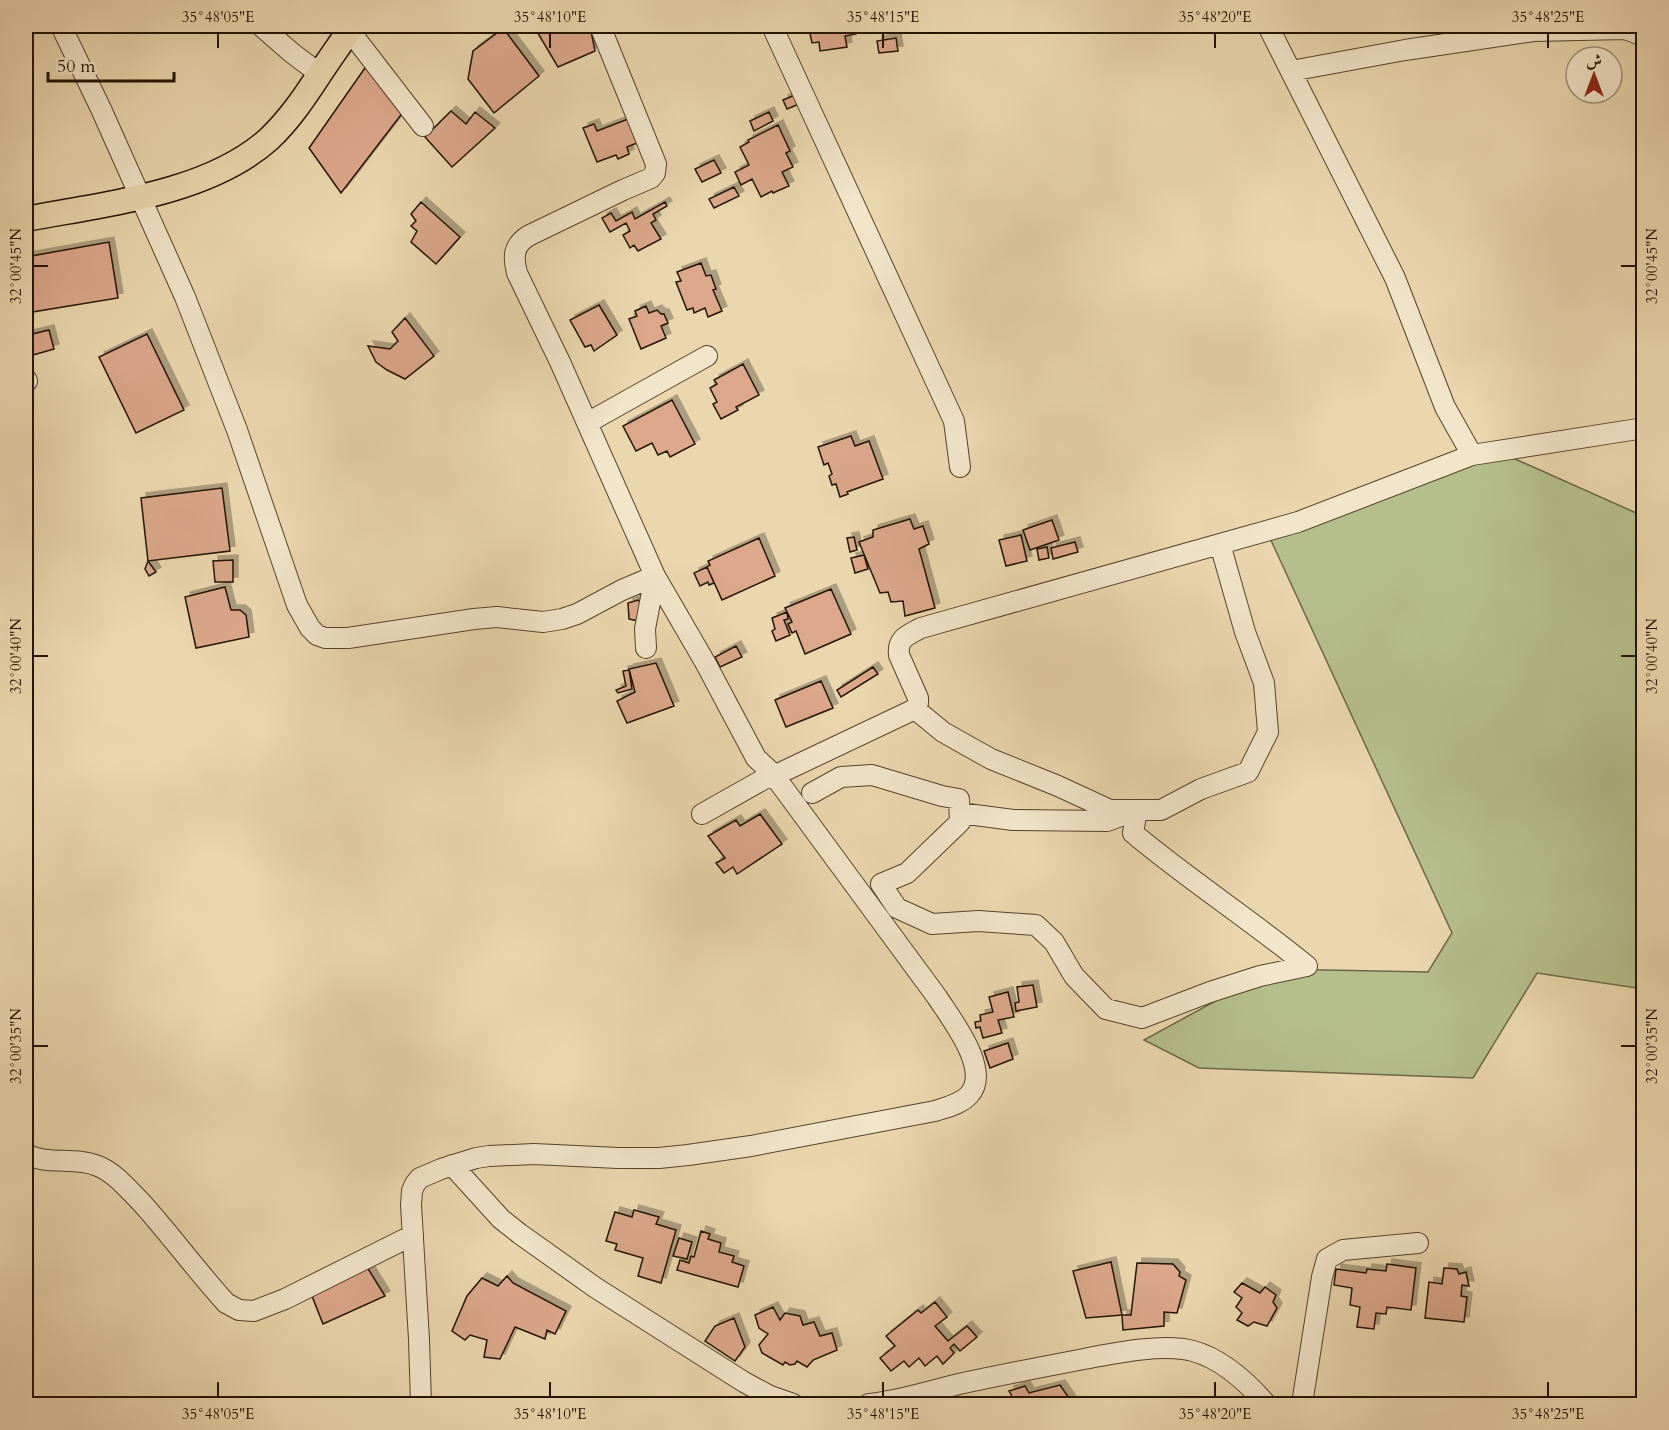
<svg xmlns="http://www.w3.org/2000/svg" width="1669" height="1430" font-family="Cardo,Amiri,serif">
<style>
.green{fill:#b5bf8c;stroke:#6c6846;stroke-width:1.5}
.building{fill:#dca78b;stroke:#221200;stroke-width:1.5;filter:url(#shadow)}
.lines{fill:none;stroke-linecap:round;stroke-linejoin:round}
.minor-casing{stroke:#54432c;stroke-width:22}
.major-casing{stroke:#221200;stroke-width:27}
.minor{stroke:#f2e5ca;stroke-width:20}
.major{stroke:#ebd7ae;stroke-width:24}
.ticks{fill:none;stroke:#221200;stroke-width:2}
.neatline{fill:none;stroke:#221200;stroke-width:2}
.ticks-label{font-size:15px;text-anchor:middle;fill:#221200}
</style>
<defs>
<filter id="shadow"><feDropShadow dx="5" dy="-5" stdDeviation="0" flood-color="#0004"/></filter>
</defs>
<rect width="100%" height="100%" fill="#ebd7ae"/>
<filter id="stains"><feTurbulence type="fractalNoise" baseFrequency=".00333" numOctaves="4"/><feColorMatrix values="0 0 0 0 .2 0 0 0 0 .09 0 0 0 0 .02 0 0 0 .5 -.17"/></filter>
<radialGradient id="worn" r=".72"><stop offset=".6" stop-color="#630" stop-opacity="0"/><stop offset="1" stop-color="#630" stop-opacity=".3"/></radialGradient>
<path class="green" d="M 1504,454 L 1643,516 L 1643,989 L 1537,973 L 1473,1078 L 1199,1068 L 1144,1040 L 1274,969 L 1428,972 L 1452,933 L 1263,523 Z"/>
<path class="building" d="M 544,26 L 590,26 L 595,51 L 558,67 L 536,30 Z
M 816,26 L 854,26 L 856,34 L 845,36 L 847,47 L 820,51 L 819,42 L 812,43 L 809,29 L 817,28 Z
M 506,32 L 539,76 L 494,113 L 468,79 L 473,51 L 497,33 Z
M 896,38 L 898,51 L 879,53 L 877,41 Z
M 367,65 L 404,111 L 341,193 L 309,148 Z
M 795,95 L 799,104 L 787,109 L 783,100 Z
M 451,111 L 466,124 L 475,112 L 495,128 L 452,167 L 425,137 Z
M 769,112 L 773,121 L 754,131 L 750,121 Z
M 628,119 L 637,143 L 627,147 L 629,154 L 618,159 L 616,155 L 597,162 L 583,128 L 594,124 L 597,131 Z
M 778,125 L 790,151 L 786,153 L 793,167 L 782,172 L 789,186 L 773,193 L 772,191 L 761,197 L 752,179 L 741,185 L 735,172 L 749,165 L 740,147 L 749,142 L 748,140 Z
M 714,160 L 721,173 L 702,182 L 695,169 Z
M 734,187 L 739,196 L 714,208 L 709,199 Z
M 421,202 L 460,237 L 436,264 L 411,242 L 417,231 L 411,226 L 416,221 L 411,214 Z
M 665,202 L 667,206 L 653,214 L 656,220 L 651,223 L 661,239 L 638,251 L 634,245 L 630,248 L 623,235 L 630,231 L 626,223 L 610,232 L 602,218 L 611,213 L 616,221 L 632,212 L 635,219 Z
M 109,242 L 118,298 L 26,313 L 26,257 Z
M 701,263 L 706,276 L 711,275 L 716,289 L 713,290 L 722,311 L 708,317 L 705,308 L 694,313 L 693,308 L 687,310 L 676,282 L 681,281 L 677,272 Z
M 599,305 L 617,335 L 594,351 L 591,345 L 585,347 L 570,320 Z
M 646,306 L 649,313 L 657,310 L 661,314 L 664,314 L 668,323 L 661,326 L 666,338 L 641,349 L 629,319 L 637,316 L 635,311 Z
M 405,318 L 434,356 L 405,379 L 387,370 L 376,362 L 368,346 L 390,349 L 398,341 L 392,332 Z
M 49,330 L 54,349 L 33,355 L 28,335 Z
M 147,334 L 184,410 L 136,433 L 99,357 Z
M 743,364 L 759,395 L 736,407 L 738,410 L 721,419 L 713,404 L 717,402 L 710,388 L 717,384 L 714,380 Z
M 672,400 L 695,444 L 670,457 L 667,451 L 658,455 L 652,443 L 636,451 L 623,426 Z
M 851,436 L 855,446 L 869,441 L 883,479 L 847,492 L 848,494 L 840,497 L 836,484 L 832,485 L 829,476 L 832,474 L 828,463 L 824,465 L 818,447 Z
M 222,488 L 230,551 L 148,561 L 141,498 Z
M 910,519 L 914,529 L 923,526 L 929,544 L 919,549 L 935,608 L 905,616 L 903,601 L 891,602 L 888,592 L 880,593 L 859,542 L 873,537 L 873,530 Z
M 1052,520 L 1059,540 L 1030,550 L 1023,530 Z
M 1021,535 L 1027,561 L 1006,566 L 999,540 Z
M 854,537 L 857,550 L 850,552 L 847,538 Z
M 759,538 L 775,576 L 722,600 L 707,567 L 710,565 L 708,561 Z
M 1075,542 L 1078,552 L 1053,559 L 1051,548 Z
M 1047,547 L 1049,558 L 1039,560 L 1037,549 Z
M 864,555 L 868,569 L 855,573 L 851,558 Z
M 233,560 L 233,582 L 215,582 L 213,561 Z
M 148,561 L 156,572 L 149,576 L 145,569 Z
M 707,567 L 714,583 L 709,585 L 708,582 L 700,586 L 694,573 Z
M 225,587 L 231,610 L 240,610 L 246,615 L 249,637 L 196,648 L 185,597 Z
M 831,589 L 851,634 L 805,654 L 796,631 L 792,633 L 788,624 L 792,622 L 785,608 Z
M 638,600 L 642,604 L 638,621 L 629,619 L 628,603 Z
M 787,612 L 788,619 L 784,620 L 790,635 L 776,641 L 772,631 L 775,629 L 772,618 Z
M 736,646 L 742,657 L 720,667 L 715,657 Z
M 656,663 L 674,706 L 627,723 L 617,701 L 635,692 L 629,669 Z
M 873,667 L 878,674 L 841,697 L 837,690 Z
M 629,670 L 632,689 L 618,693 L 616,690 L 626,686 L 623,671 Z
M 821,681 L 833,708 L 786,727 L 775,700 Z
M 760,814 L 782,844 L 737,874 L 733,867 L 724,873 L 716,863 L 725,858 L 708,836 L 736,820 L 740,826 Z
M 1033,985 L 1037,1007 L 1016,1011 L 1015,1003 L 1019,1002 L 1017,987 Z
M 1008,992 L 1014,1017 L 998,1020 L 1002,1033 L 983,1038 L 980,1027 L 976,1028 L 975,1022 L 981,1021 L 980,1015 L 993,1012 L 989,997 Z
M 1008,1043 L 1013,1059 L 990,1068 L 984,1051 Z
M 634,1210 L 659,1217 L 656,1224 L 676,1230 L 661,1283 L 638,1276 L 643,1258 L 615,1250 L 617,1244 L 606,1241 L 615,1212 L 632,1217 Z
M 701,1231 L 710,1234 L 708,1239 L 721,1243 L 719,1252 L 734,1256 L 732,1262 L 744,1266 L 738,1287 L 677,1270 L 680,1260 L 689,1263 L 691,1256 L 694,1257 Z
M 679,1238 L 692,1242 L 687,1259 L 673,1256 Z
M 1111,1262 L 1122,1315 L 1086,1318 L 1073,1271 Z
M 1137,1263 L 1173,1264 L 1180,1272 L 1179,1276 L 1186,1280 L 1177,1313 L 1164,1312 L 1164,1326 L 1123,1330 L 1122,1315 L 1131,1315 Z
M 1387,1264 L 1416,1268 L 1411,1310 L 1387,1307 L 1386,1314 L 1376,1313 L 1374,1329 L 1357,1327 L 1360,1307 L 1350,1305 L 1352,1288 L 1334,1285 L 1336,1269 L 1366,1273 L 1367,1269 L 1386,1271 Z
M 367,1267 L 385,1296 L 323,1324 L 312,1296 Z
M 1444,1268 L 1457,1269 L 1459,1274 L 1466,1272 L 1469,1286 L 1462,1285 L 1461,1296 L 1467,1297 L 1464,1322 L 1425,1318 L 1429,1282 L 1442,1284 Z
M 507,1276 L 513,1283 L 566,1311 L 555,1334 L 547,1330 L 545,1339 L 515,1327 L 500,1359 L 484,1357 L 487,1340 L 470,1335 L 465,1340 L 452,1331 L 467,1296 L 482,1278 L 498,1286 Z
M 1242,1283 L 1260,1293 L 1265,1287 L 1276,1295 L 1273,1302 L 1277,1308 L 1267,1326 L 1254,1322 L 1248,1326 L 1237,1320 L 1242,1313 L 1236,1307 L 1242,1298 L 1234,1292 Z
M 935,1302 L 947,1317 L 935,1326 L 948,1341 L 967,1326 L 977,1337 L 960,1351 L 954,1344 L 950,1348 L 954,1353 L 943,1364 L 937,1356 L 925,1366 L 919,1358 L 909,1367 L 904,1361 L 891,1371 L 880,1358 L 895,1346 L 886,1336 L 918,1310 L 921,1313 Z
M 773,1307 L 780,1320 L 785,1313 L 800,1316 L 803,1325 L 814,1322 L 820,1336 L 832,1333 L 837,1350 L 813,1360 L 807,1367 L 797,1361 L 795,1364 L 790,1365 L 785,1362 L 783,1365 L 762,1353 L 759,1345 L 768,1334 L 759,1328 L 755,1315 Z
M 734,1318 L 745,1347 L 735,1361 L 705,1341 L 715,1326 Z
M 1060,1385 L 1073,1404 L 1008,1404 L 1014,1400 L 1009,1391 L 1025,1386 L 1029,1393 Z"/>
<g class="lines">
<defs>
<path id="minor" d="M 61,26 L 101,109 L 185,297 L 237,430 L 297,605 L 310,628 L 317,635 L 325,638 L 348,638 L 474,619 L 497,617 L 543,622 L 562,619 L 577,614 L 622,590 L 655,576
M 261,26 L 292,53 L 320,74
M 600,26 L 656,164 L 655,173 L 651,178 L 623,190 L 528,236 C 513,246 513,257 517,273 L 560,362 L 655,576 L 706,664 L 756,758 L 773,774 L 702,814
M 772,26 L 954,421 L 960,467
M 349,30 L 423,126
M 1291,71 L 1405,50 L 1534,31 L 1625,29 L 1644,36
M 26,379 L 27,381
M 587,423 L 707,356
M 1472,455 L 1644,428
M 646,648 L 645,629 L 655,576
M 915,709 L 943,732 L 991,759 L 1058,786 L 1110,810 L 1161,810 L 1201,789 L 1248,772 L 1268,732 L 1264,683 L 1245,632 L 1220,544
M 812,793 L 841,777 L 872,775 L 942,796 L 959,799 L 960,822 L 907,873 L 881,884 L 897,908 L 932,924 L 978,921 L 1036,925 L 1054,942 L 1074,976 L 1106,1009 L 1142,1018 L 1210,992 L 1260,976 L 1307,966 C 1251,920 1189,880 1133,833 L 1137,810 L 1107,821 L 1013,820 L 960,813
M 26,1154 C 49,1166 74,1156 98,1166 C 115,1173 127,1188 140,1201 C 170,1234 196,1270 226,1303 L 239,1310 L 254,1311 L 285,1299 L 413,1235
M 452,1165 L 501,1219 L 520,1234 L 596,1288 L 744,1382 L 770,1396 L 793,1404
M 421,1404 L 419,1339 L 411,1205 L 412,1191 L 415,1184 L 420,1178 L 441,1169 L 476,1158 L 489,1156 L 534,1154 L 618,1158 L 659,1158 L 688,1155 L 751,1146 L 935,1111 C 947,1107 961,1104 969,1095 C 992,1070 951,1019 937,997 L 773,774 L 780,773 L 915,709 L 918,703 L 918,698 L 899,655 C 897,638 908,635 921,628 L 1298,522 L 1472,455 L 1445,407 L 1395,278 L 1268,26
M 869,1404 C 899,1401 929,1391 959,1384 C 1000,1375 1042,1367 1084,1359 C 1115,1353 1164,1343 1193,1351 C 1222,1359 1247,1382 1266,1404
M 1302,1404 L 1322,1277 L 1327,1259 L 1343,1250 L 1418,1243"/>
<path id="major" d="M 26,219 C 103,204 208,194 269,139 C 289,120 304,98 319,75 C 330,58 342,42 352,26"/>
</defs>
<use href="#minor" class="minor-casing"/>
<use href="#major" class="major-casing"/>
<use href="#minor" class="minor"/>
<use href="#major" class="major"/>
</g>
<path class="ticks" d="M 218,33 L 218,48M 550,33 L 550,48M 883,33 L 883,48M 1215,33 L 1215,48M 1548,33 L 1548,48M 33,266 L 48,266M 1621,266 L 1636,266M 33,656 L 48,656M 1621,656 L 1636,656M 33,1046 L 48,1046M 1621,1046 L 1636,1046M 218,1382 L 218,1397M 550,1382 L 550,1397M 883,1382 L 883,1397M 1215,1382 L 1215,1397M 1548,1382 L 1548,1397"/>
<rect width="1669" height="1430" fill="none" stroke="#ebd7ae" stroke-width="66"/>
<g transform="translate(1594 75)"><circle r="28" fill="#f2e5ca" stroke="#9f9179" stroke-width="1.5"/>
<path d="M0-4.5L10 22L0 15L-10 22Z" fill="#8f2418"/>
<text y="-9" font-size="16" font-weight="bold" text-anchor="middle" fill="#221200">ش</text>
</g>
<path d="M48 72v9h126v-9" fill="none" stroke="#221200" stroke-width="3"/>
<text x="57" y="72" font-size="18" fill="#221200" stroke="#f2e5ca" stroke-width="4.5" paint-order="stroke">50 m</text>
<rect x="33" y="33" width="1603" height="1364" class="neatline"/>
<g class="ticks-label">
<text x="218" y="22">35°48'05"E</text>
<text x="550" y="22">35°48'10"E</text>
<text x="883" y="22">35°48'15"E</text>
<text x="1215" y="22">35°48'20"E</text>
<text x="1548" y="22">35°48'25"E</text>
<text transform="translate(16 266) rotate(-90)" y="5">32°00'45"N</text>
<text transform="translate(1652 266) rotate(-90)" y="5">32°00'45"N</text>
<text transform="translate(16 656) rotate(-90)" y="5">32°00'40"N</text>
<text transform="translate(1652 656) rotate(-90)" y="5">32°00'40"N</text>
<text transform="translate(16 1046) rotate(-90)" y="5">32°00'35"N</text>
<text transform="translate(1652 1046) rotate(-90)" y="5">32°00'35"N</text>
<text x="218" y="1419">35°48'05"E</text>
<text x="550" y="1419">35°48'10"E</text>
<text x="883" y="1419">35°48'15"E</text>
<text x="1215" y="1419">35°48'20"E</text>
<text x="1548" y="1419">35°48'25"E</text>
</g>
<rect width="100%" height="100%" filter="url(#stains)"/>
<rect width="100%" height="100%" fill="url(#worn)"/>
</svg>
